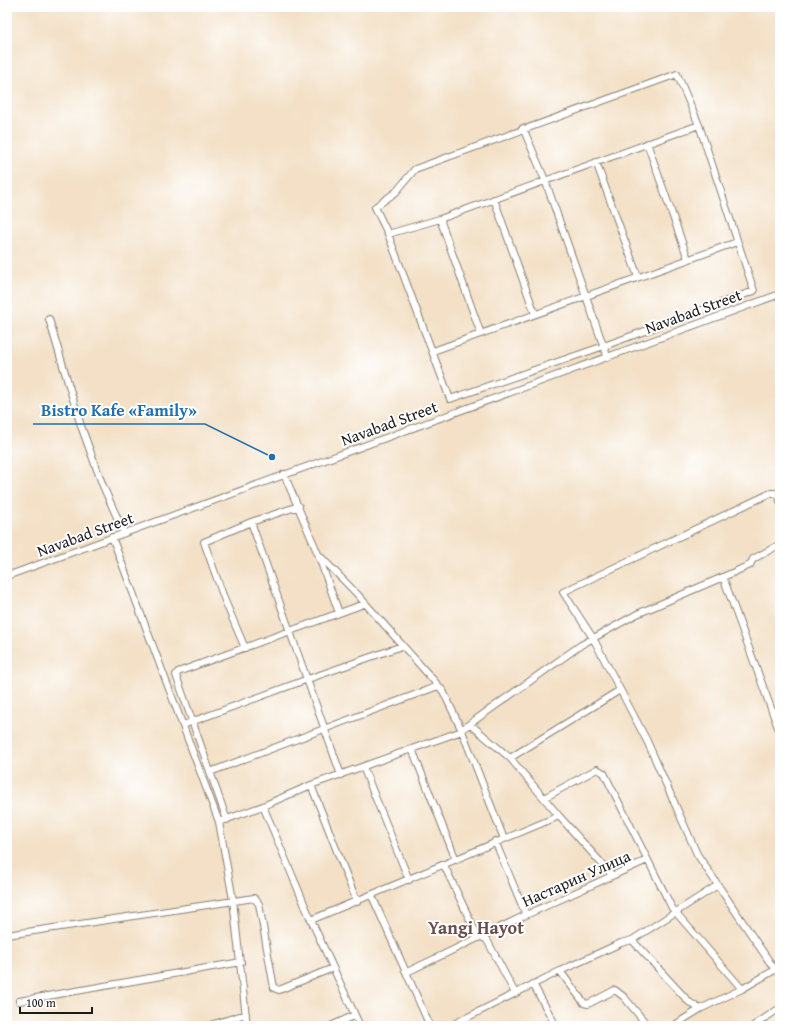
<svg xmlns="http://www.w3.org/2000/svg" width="787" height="1033" font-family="'Gentium Book Plus',serif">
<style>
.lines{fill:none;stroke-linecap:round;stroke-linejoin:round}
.minor-casing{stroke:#887e71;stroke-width:8}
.minor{stroke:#fff;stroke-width:6}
.labels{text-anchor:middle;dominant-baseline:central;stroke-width:4;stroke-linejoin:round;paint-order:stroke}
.street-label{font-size:16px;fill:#1c1c1c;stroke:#fff}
.quarter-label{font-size:18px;font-weight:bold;fill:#694d4b;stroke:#fff}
.leader{fill:none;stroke:#1f6fb2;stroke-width:1.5}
.callout-dot{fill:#1f6fb2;stroke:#fff;stroke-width:1.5}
.callout-label{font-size:17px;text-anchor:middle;font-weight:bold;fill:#1f6fb2;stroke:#fff;stroke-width:4;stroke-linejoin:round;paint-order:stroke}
</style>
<rect width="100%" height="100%" fill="#fff"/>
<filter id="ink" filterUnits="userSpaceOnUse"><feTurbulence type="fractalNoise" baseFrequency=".025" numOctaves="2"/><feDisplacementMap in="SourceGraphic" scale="8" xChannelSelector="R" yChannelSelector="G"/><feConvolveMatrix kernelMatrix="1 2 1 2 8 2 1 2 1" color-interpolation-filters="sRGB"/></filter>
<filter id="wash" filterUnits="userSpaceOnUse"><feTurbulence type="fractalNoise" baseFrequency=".012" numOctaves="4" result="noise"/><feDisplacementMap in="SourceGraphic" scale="16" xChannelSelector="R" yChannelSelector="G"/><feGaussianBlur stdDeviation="0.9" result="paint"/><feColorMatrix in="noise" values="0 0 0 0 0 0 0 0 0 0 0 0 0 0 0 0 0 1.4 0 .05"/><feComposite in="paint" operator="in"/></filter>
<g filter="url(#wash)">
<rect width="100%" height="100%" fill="#f3e0c6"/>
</g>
<g filter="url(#ink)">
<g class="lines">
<defs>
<path id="minor" d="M 677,74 L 699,125 L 754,291 L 604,346 L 450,399 L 388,234 L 375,207 L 396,192 L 415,169 Z
M 523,128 L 545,180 L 607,356
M 647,143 L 688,259
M 596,162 L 638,277
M 494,199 L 535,314
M 440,219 L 481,334
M 388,234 L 440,219 L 699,125
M 49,319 L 81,426 L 103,486 L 124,533
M 433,351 L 737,242
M 284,474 L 318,554 L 357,594 L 443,691 L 462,731 L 504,839
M 251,522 L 341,775
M 112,537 L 219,822 L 233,900 L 247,1026
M 319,557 L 339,613
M 7,576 L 780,294
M 723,577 L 750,565 L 753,559 L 777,546 L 780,546
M 245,648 L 225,601 L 204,542 L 251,522 L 299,506
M 470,724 L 510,758 L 559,816
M 183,725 L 308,679 L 402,646
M 461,730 L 581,645 L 637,614 L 723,577 L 780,733
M 412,749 L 456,860
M 510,758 L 620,690
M 363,767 L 409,880
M 210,772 L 438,686
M 311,785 L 357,902
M 544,798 L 597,769 L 604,773 L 672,908 L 742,989
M 263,806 L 311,920 L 360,1026
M 227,820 L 176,675 L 178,672 L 364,604
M 219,822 L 263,806 L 311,785 L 462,731
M 495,841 L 526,915
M 444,865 L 478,937
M 372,896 L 430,1026
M 311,920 L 559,816 L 612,875
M 7,935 L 254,898 L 259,904 L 274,988 L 279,990 L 333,968
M 480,936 L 487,940 L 515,993
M 632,940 L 718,885
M 775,970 L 697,854 L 647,741 L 593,638 L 563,592 L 771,493 L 775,493 L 779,495 L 780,502
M 560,971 L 584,1003 L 588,1004 L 615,990 L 624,997 L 648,1026
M 407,972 L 526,915 L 647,860
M 533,984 L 556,1026
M 19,1001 L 241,962
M 207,1026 L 246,1014
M 331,1026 L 355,1015
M 450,1026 L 560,971 L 621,943 L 632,940 L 689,1002 L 700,1009 L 742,989 L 780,967
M 673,1026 L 700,1009
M 753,1026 L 780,1008"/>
</defs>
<use href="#minor" class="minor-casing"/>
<use href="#minor" class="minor"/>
</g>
</g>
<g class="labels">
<g class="street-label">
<text transform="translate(693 311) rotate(-20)">Navabad Street</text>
<text transform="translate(389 423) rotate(-20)">Navabad Street</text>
<text transform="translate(85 534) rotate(-20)">Navabad Street</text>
<text transform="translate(576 878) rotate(-24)">Настарин Улица</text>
</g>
<g class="quarter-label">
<text x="476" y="927">Yangi Hayot</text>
</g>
</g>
<path class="leader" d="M272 457L205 424H33"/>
<circle class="callout-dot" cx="272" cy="457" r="4"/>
<g class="callout-label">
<text x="119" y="416">Bistro Kafe «Family»</text>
</g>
<rect width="787" height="1033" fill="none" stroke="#fff" stroke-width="24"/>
<path d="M20 1007v6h72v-6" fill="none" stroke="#1c1c1c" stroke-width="2"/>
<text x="26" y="1007" font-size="12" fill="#1c1c1c" stroke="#ffffff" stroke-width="3" paint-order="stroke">100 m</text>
</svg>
